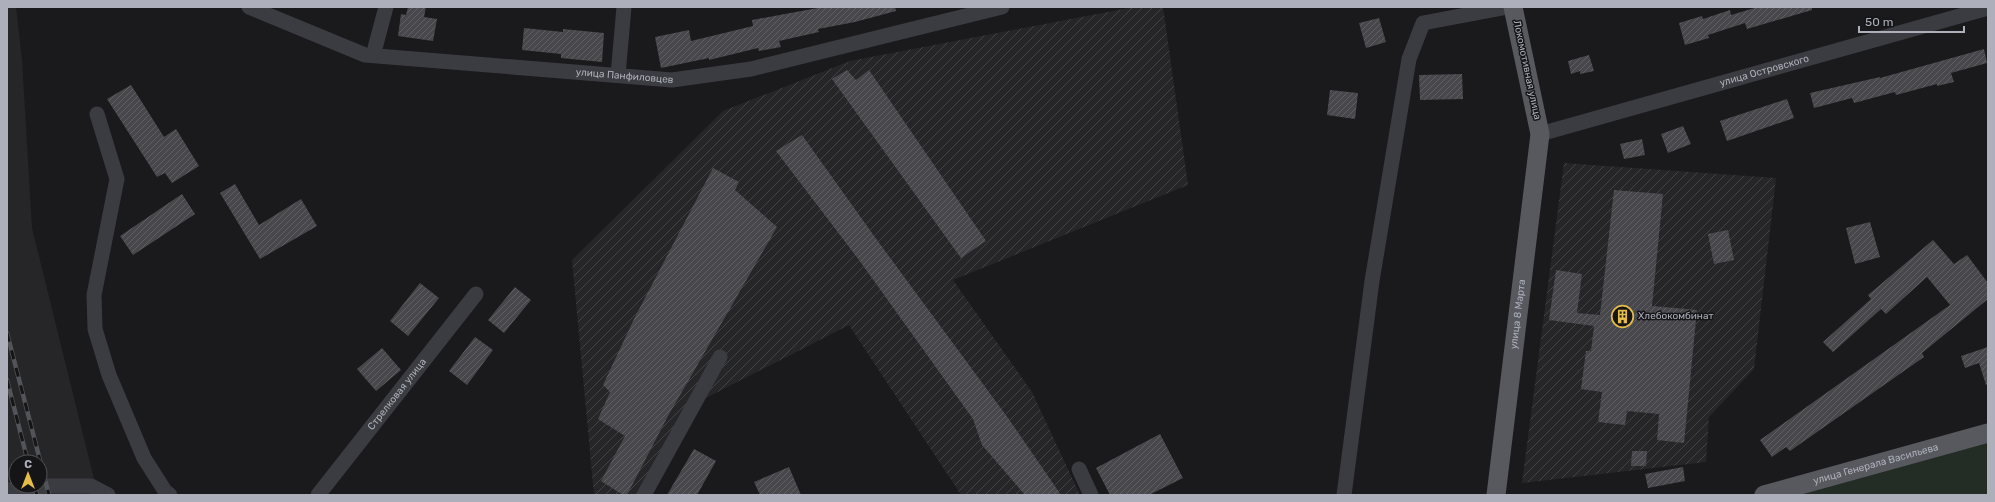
<svg xmlns="http://www.w3.org/2000/svg" width="1995" height="502" font-family="Rubik,sans-serif">
<style>
.built{fill:#262629;fill-rule:evenodd}
.industrial{fill:url(#industrial-furrows)}
.green{fill:#242c26}
.building{fill:url(#building-hatch)}
.lines{fill:none;stroke-linecap:round;stroke-linejoin:round}
.minor{stroke:#3b3c41;stroke-width:15}
.major{stroke:#57595f;stroke-width:19}
.rail-casing{stroke:#525459;stroke-width:4.5}
.rail{stroke:#151517;stroke-width:3;stroke-dasharray:9;stroke-linecap:butt}
.labels{text-anchor:middle;dominant-baseline:central;stroke-width:3;stroke-linejoin:round;paint-order:stroke}
.street-label{font-size:10px;fill:#adb0ba;stroke:#151517}
.poi-label{font-size:10px;fill:#adb0ba;stroke:#151517;text-anchor:start}
</style>
<defs>
<pattern id="industrial-furrows" width="10" height="10" patternUnits="userSpaceOnUse"><rect width="10" height="10" fill="#262629"/><path d="M-1 1l2-2M0 10L10 0M9 11l2-2" fill="none" stroke="#434346"/></pattern>
<pattern id="building-hatch" width="6" height="6" patternUnits="userSpaceOnUse"><rect width="6" height="6" fill="#47474c"/><path d="M-1 1l2-2M0 6l6-6M5 7l2-2" fill="none" stroke="#5f5f64"/></pattern>
</defs>
<rect width="100%" height="100%" fill="#1a1a1c"/>
<path class="built" d="M 7,7 L 16,7 L 22,60 L 32,228 L 98,495 L 7,495 ZM 16,462 L 40,462 L 40,486 L 16,486 Z"/>
<path class="industrial" d="M 1134,7 L 1163,7 L 1188,185 L 953,280 L 1032,392 L 1080,495 L 961,495 L 849,325 L 702,400 L 651,495 L 594,495 L 572,260 L 723,111 L 850,61 Z
M 1564,163 L 1776,178 L 1754,369 L 1709,417 L 1706,462 L 1522,483 Z"/>
<path class="green" d="M 1988,442 L 1988,495 L 1794,495 Z"/>
<path class="building" d="M 408,7 L 426,7 L 424,17 L 437,19 L 433,41 L 398,36 L 401,14 L 406,15 Z
M 823,7 L 895,7 L 896,11 L 855,22 L 818,29 L 819,32 L 779,41 L 781,47 L 759,51 L 758,48 L 709,60 L 709,58 L 661,68 L 655,37 L 689,30 L 691,41 L 753,26 L 752,20 Z
M 1758,7 L 1812,7 L 1812,10 L 1747,29 L 1745,23 L 1708,35 L 1709,38 L 1685,45 L 1679,23 L 1702,16 L 1703,19 L 1730,10 L 1731,15 Z
M 1379,18 L 1386,42 L 1366,48 L 1359,23 Z
M 524,28 L 563,32 L 563,29 L 604,33 L 602,62 L 561,58 L 561,54 L 522,50 Z
M 1984,49 L 1987,63 L 1951,73 L 1954,82 L 1937,86 L 1937,84 L 1896,95 L 1895,92 L 1854,103 L 1852,98 L 1814,108 L 1810,93 L 1880,77 L 1880,78 Z
M 1589,55 L 1594,71 L 1580,74 L 1580,71 L 1571,74 L 1568,61 Z
M 847,70 L 856,80 L 869,70 L 986,241 L 961,258 L 832,79 Z
M 1462,74 L 1463,99 L 1420,100 L 1419,75 Z
M 131,85 L 164,137 L 176,129 L 199,166 L 172,183 L 165,173 L 157,177 L 107,99 Z
M 1330,90 L 1358,93 L 1355,119 L 1327,115 Z
M 1787,99 L 1794,118 L 1727,141 L 1720,121 Z
M 1683,126 L 1691,144 L 1668,153 L 1661,134 Z
M 802,135 L 877,240 L 1008,418 L 1061,495 L 1025,495 L 982,445 L 973,419 L 859,260 L 776,151 Z
M 1642,139 L 1645,155 L 1624,159 L 1620,144 Z
M 713,168 L 739,182 L 735,190 L 777,227 L 668,416 L 627,495 L 623,495 L 601,481 L 625,436 L 598,419 L 610,392 L 603,385 L 634,319 Z
M 235,184 L 259,225 L 301,199 L 317,226 L 260,259 L 220,193 Z
M 1614,190 L 1663,194 L 1652,306 L 1697,310 L 1684,443 L 1657,440 L 1659,414 L 1627,411 L 1625,425 L 1598,422 L 1602,392 L 1581,389 L 1586,351 L 1591,351 L 1594,326 L 1549,320 L 1556,270 L 1582,274 L 1577,313 L 1600,315 Z
M 182,194 L 195,214 L 133,255 L 120,236 Z
M 1870,222 L 1880,257 L 1855,264 L 1846,228 Z
M 1728,230 L 1734,260 L 1714,264 L 1708,234 Z
M 1933,240 L 1954,264 L 1967,255 L 1988,283 L 1988,299 L 1922,353 L 1924,357 L 1790,451 L 1786,447 L 1772,457 L 1760,440 L 1950,305 L 1927,277 L 1886,314 L 1881,309 L 1833,352 L 1823,342 L 1871,299 L 1868,295 Z
M 420,283 L 439,298 L 408,336 L 390,321 Z
M 515,287 L 531,300 L 504,333 L 488,320 Z
M 475,337 L 493,350 L 467,385 L 449,371 Z
M 1988,347 L 1988,384 L 1986,385 L 1979,363 L 1965,368 L 1961,356 Z
M 382,348 L 401,370 L 376,391 L 357,369 Z
M 1160,434 L 1183,478 L 1149,495 L 1110,495 L 1096,468 Z
M 694,449 L 716,461 L 697,495 L 667,495 Z
M 1632,451 L 1647,451 L 1646,466 L 1631,466 Z
M 789,467 L 801,495 L 760,495 L 754,482 Z
M 1683,467 L 1685,481 L 1648,488 L 1645,474 Z"/>
<g class="lines">
<g class="minor">
<path id="s1" d="M 249,7 L 365,55 L 672,80 L 751,69 L 1002,7"/>
<path d="M 375,48 L 386,7"/>
<path d="M 618,75 L 624,7"/>
<path d="M 97,114 L 117,179 L 94,295 L 95,329 L 109,375 L 144,458 L 165,491 L 170,495"/>
<path id="s2" d="M 1540,134 L 1988,8"/>
<path d="M 1079,469 L 1091,495"/>
<path d="M 7,490 L 47,486 L 91,486 L 108,495"/>
<path id="s3" d="M 318,495 L 476,294"/>
<path d="M 644,495 L 720,357"/>
<path d="M 1344,495 L 1372,281 L 1409,59 L 1423,23 L 1508,7"/>
</g>
<g class="major">
<path id="s4" d="M 1496,495 L 1540,134 L 1513,7"/>
<path id="s5" d="M 1764,495 L 1988,433"/>
</g>
<defs>
<path id="rail" d="M 7,333 L 49,495
M 7,380 L 28,462
M 34,486 L 37,495"/>
</defs>
<use href="#rail" class="rail-casing"/>
<use href="#rail" class="rail"/>
</g>
<defs>
<symbol id="building-ring" viewBox="-11 -11 22 22"><circle r="9.5" fill="#151517" stroke="#e5bc49" stroke-width="1.5"/><path d="M-4-6H4V6H1V3H-1V6H-4ZM-2.5-4.3h1.7v1.8h-1.7ZM.8-4.3h1.7v1.8H.8ZM-2.5-1h1.7V.8h-1.7ZM.8-1h1.7V.8H.8Z" fill="#e5bc49"/></symbol>
</defs>
<g fill-rule="evenodd">
<use href="#building-ring" x="1610" y="304" width="25" height="25"/>
</g>
<g class="labels">
<g class="street-label">
<text transform="translate(1527 70) rotate(78)">Локомотивная улица</text>
<text stroke="none"><textPath href="#s2" startOffset="233">улица Островского</textPath></text>
<text stroke="none"><textPath href="#s1" startOffset="386">улица Панфиловцев</textPath></text>
<text stroke="none"><textPath href="#s4" startOffset="182">улица 8 Марта</textPath></text>
<text stroke="none"><textPath href="#s3" startOffset="128">Стрелковая улица</textPath></text>
<text stroke="none"><textPath href="#s5" startOffset="116">улица Генерала Васильева</textPath></text>
</g>
<g class="poi-label">
<text x="1638" y="316">Хлебокомбинат</text>
</g>
</g>
<rect width="1995" height="502" fill="none" stroke="#adb0ba" stroke-width="16"/>
<g transform="translate(28 474)"><circle r="19" fill="#151517" stroke="#525358"/>
<path d="M0-3L7 15L0 10L-7 15Z" fill="#e5bc49"/>
<text y="-6" font-size="11" font-weight="bold" text-anchor="middle" fill="#adb0ba">С</text>
</g>
<path d="M1859 26v6h105v-6" fill="none" stroke="#adb0ba" stroke-width="2"/>
<text x="1865" y="26" font-size="12" fill="#adb0ba" stroke="#151517" stroke-width="3" paint-order="stroke">50 m</text>
</svg>
